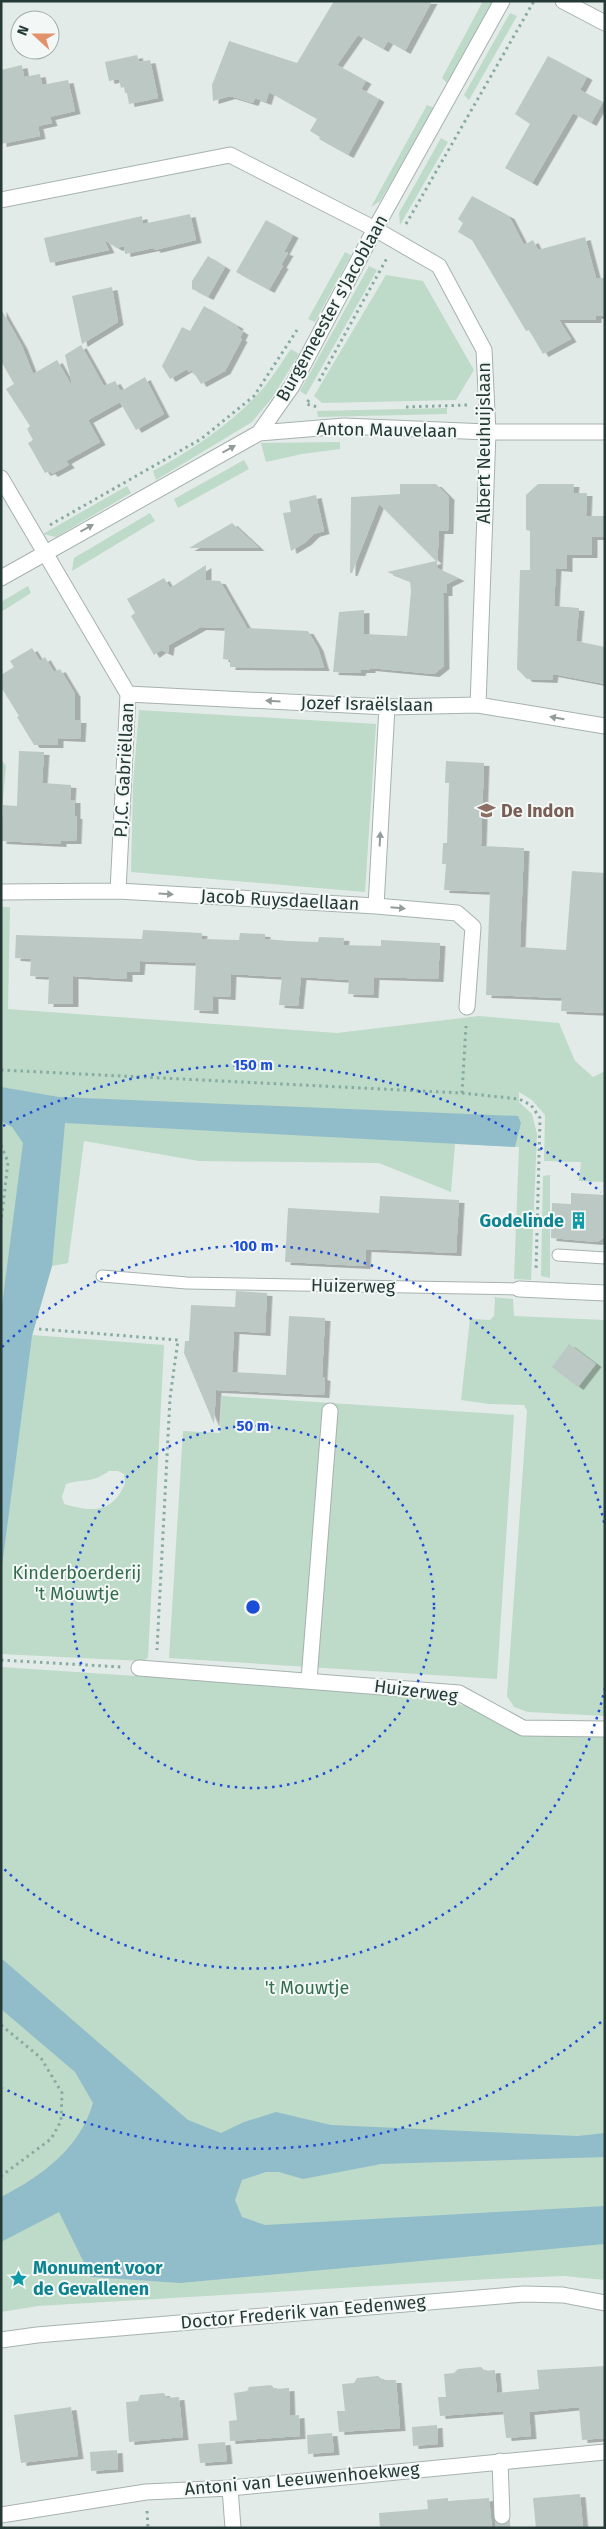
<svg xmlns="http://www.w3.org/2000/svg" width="606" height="2529" font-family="'Fira Sans',sans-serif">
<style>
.green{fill:#bedac8;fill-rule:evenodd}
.water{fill:#91bdca}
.building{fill:#bbc8c4;filter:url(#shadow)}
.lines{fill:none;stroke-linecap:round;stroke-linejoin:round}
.minor-tunnel{stroke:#bdc8c4;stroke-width:15;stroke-dasharray:15 8;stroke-linecap:butt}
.service-casing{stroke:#a6b2af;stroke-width:13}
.minor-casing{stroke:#a6b2af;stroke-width:17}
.tertiary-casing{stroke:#a6b2af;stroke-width:17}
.path{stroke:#87aba3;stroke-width:3;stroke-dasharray:2.5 4;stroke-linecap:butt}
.service{stroke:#fff;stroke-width:11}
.minor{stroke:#fff;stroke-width:15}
.tertiary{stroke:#fff;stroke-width:15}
.oneway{fill:#929c9a}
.ring{fill:none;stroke:#1d4ed8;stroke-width:2.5;stroke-dasharray:2.5 5}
.labels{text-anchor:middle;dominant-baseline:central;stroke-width:4;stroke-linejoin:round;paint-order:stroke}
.street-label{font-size:18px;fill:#253a36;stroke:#f3f8f6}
.education-label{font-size:18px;font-weight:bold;fill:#785e54;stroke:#f3f8f6;text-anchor:start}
.culture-label{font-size:18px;font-weight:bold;fill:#0d838f;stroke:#f3f8f6;text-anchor:end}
.park-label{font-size:18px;fill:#336d4e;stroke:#f3f8f6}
.centre{fill:#1d4ed8;stroke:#f3f8f6;stroke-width:2.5}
.ring-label{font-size:15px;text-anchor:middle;font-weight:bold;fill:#1d4ed8;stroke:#f3f8f6;stroke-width:4;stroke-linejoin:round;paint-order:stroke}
</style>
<defs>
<filter id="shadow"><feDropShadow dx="5.5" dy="3" stdDeviation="0" flood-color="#0004"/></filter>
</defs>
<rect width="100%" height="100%" fill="#e3ebe8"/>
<path class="green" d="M 483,1 L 494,1 L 447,83 L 442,78 Z
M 510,13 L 517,16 L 469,100 L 464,95 Z
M 427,105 L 435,108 L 380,201 L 371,207 Z
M 441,138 L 448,142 L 400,225 L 399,213 Z
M 345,252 L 351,255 L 315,322 L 308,319 Z
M 369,266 L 377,270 L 306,395 L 300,391 Z
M 386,275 L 423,281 L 474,370 L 456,400 L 322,403 L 314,396 Z
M 291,349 L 299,354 L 272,398 L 252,422 L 156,480 L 153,471 C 192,450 228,426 259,393 C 271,380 281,363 291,349 Z
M 447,408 L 447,414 L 318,417 L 317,411 Z
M 340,442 L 340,449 L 302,454 L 266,462 L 261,443 Z
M 244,460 L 249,469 L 178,508 L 174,499 Z
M 127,486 L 131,493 L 56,537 L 43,534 Z
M 150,513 L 155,521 L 72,571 L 74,558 Z
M 28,586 L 31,593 L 1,612 L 1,602 Z
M 139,710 L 376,724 L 365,892 L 131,872 L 133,784 Z
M 1,759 L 6,766 L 1,822 Z
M 1,907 L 10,907 L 8,1009 L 337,1033 L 479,1016 L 559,1023 L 575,1061 L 593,1077 L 605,1071 L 605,1182 L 579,1181 L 581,1162 L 544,1161 L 545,1115 L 532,1100 L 519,1092 L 519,1102 L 532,1114 L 537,1134 L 531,1280 L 514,1279 L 519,1147 L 455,1144 L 451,1192 L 379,1163 L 199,1161 L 84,1141 L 68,1263 L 52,1266 L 32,1335 L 164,1345 L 148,1658 L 142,1661 L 1,1654 ZM 109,1471 L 118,1471 L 124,1474 L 125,1483 C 113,1514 91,1512 64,1504 L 62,1497 L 66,1484 C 84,1478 91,1484 109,1471 Z
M 550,1175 L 550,1278 L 541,1276 L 543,1176 Z
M 493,1297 L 513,1299 L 514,1316 L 605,1320 L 605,1716 L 528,1712 L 514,1707 L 507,1696 L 527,1411 L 524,1405 L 489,1404 L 461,1400 L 470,1319 L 490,1320 L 494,1316 L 495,1298 Z
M 222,1396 L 514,1415 L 497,1679 L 169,1658 L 183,1431 L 220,1433 Z
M 1,1667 L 424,1695 L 473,1708 L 499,1722 L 605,1732 L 605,2280 L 564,2276 L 491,2279 L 38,2306 L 1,2312 Z"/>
<path class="water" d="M 1,1087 L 59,1097 L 518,1116 L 521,1123 L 515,1147 L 65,1123 L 52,1266 L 32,1336 L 1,1574 L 1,1313 L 23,1143 L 12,1127 L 1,1121 Z
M 1,1958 L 188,2120 L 221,2133 L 244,2122 L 276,2112 L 331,2125 L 578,2136 L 605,2133 L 605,2157 L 381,2164 L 303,2179 L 279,2172 L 266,2172 L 242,2180 L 235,2200 L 242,2217 L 265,2225 L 605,2206 L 605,2244 L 180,2283 L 91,2277 L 59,2212 L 1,2242 L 1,2197 C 42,2176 80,2148 93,2103 L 75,2072 L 1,2009 Z"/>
<path class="building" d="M 334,1 L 432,1 L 405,51 L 388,41 L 383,49 L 358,35 L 337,65 L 366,81 L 361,89 L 379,99 L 348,155 L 319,139 L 320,137 L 310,131 L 317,119 L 269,92 L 266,102 L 255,98 L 253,103 L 230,96 L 213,101 L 212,85 L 229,41 L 297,63 Z
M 137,55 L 139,62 L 150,60 L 158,98 L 129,104 L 127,93 L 125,93 L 124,87 L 121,88 L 119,79 L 109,81 L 105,62 Z
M 548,56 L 587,77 L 580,90 L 603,102 L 591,123 L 573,113 L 532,183 L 505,168 L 530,124 L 515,114 Z
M 22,65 L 24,77 L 40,74 L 42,85 L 68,80 L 75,111 L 50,117 L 52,123 L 38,126 L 40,136 L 1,144 L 1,70 Z
M 472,196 L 509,216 L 524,245 L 533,240 L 538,250 L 585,237 L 596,278 L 605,278 L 605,316 L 596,316 L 596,320 L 559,320 L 571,339 L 543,354 L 529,330 L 526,331 L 472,240 L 458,232 L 463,223 L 458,219 Z
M 190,214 L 196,240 L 155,250 L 154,248 L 125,254 L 124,246 L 117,248 L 104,240 L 109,250 L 50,263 L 44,238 L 142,216 L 143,224 Z
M 266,220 L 293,235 L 284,252 L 288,253 L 281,265 L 283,266 L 269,290 L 236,272 Z
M 208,256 L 225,267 L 208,297 L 192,289 L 192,281 Z
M 112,287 L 118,322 L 82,344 L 72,296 Z
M 204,306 L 238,326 L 237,328 L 243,332 L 240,338 L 242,339 L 225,371 L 201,384 L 192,370 L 189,372 L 187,369 L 170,379 L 162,366 L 182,327 L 190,331 Z
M 1,309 L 22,346 L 33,374 L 57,360 L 73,388 L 65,355 L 81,345 L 104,386 L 115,381 L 121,391 L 145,377 L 164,414 L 136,430 L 120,402 L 88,420 L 100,442 L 66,461 L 69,465 L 52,474 L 50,471 L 45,473 L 28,443 L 33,440 L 27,429 L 30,426 L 6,389 L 14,384 L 1,361 Z
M 400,484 L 436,484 L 449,497 L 448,531 L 439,531 L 437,568 L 459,578 L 447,584 L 447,593 L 443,593 L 444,666 L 434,674 L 370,668 L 370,670 L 361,670 L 360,673 L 333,672 L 339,612 L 364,610 L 364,634 L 407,636 L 411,591 L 410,581 L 387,572 L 436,561 L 379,504 L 352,573 L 350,573 L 351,497 L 400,494 Z
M 538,484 L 574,484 L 573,493 L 587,493 L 586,516 L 605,516 L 605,537 L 592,537 L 592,555 L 567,555 L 567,569 L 556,568 L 554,606 L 579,608 L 576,641 L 605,647 L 605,684 L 553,674 L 552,680 L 527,679 L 517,669 L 520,570 L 530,570 L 530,531 L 526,530 L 526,495 Z
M 316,495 L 324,531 L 314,534 L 306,542 L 291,551 L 283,513 L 291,512 L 289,501 Z
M 232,523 L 259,548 L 189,548 Z
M 206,565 L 206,580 L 220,581 L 247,628 L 308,631 L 318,648 L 324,668 L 230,667 L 230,660 L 223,659 L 225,628 L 201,627 L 169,645 L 168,653 L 161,650 L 154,655 L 131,616 L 135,613 L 127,599 L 164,578 L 170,588 Z
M 32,648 L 40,661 L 45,657 L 54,672 L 60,669 L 75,694 L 75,720 L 81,720 L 80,739 L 58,738 L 58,745 L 34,745 L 17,717 L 19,716 L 1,687 L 1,675 L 14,667 L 10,661 Z
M 19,751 L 44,752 L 42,783 L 71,785 L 70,800 L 75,800 L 75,816 L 77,816 L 76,841 L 61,841 L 61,844 L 1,841 L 3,805 L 17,806 Z
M 446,761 L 484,763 L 481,846 L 524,848 L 520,947 L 566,950 L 572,871 L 605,873 L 605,1013 L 561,1011 L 562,998 L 486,995 L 490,892 L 444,890 L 446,864 L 442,864 L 443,843 L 447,843 L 449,783 L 445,783 Z
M 143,930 L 202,933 L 201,939 L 239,940 L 240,933 L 265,934 L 265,939 L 290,941 L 318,942 L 319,937 L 344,938 L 343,945 L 381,946 L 381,940 L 440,943 L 438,979 L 374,977 L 373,995 L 348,994 L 349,980 L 301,977 L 298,1006 L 279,1005 L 282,977 L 231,974 L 230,997 L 213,996 L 213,1011 L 194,1010 L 196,963 L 140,961 L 139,972 L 127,972 L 127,979 L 73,976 L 73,1004 L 48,1004 L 49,977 L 30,976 L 31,959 L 15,958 L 16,935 L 142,939 Z
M 571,1193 L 605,1195 L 605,1237 L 597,1242 L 551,1238 L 552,1203 L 571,1204 Z
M 380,1196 L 459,1200 L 456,1253 L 366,1249 L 365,1266 L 285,1262 L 288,1208 L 379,1213 Z
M 236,1291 L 267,1293 L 265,1333 L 234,1331 L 232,1372 L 286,1375 L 289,1316 L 325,1318 L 322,1377 L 325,1378 L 324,1395 L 216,1390 L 214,1424 L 184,1353 L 185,1341 L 189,1341 L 191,1305 L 235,1307 Z
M 569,1344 L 596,1364 L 578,1387 L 552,1367 Z
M 605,2366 L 605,2438 L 582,2440 L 579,2407 L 529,2412 L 531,2436 L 506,2438 L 503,2411 L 440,2416 L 438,2397 L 446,2397 L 444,2374 L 454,2373 L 458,2369 L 481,2367 L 485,2371 L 495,2370 L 497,2393 L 539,2389 L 537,2370 Z
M 378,2376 L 383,2380 L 396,2380 L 400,2428 L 339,2432 L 337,2411 L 345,2411 L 342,2384 L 354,2383 L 357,2378 Z
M 271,2385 L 275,2389 L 289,2388 L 290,2416 L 299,2415 L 300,2436 L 230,2441 L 229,2421 L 237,2420 L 234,2393 L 247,2391 L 249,2387 Z
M 164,2393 L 167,2398 L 179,2397 L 183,2437 L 129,2442 L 126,2402 L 138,2401 L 140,2395 Z
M 71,2407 L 78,2456 L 21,2463 L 14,2415 Z
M 437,2425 L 438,2444 L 413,2446 L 412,2427 Z
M 332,2433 L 334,2452 L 308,2454 L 307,2435 Z
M 225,2442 L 227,2461 L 200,2463 L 198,2444 Z
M 117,2450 L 118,2469 L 91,2471 L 90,2452 Z
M 580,2494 L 583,2528 L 536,2528 L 533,2498 Z
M 448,2498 L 448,2501 L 489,2498 L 492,2528 L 380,2528 L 379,2513 L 428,2509 L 427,2500 Z"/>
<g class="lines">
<path class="minor-tunnel" d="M 502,2516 L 503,2528"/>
<defs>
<path id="service" d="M 558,1255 L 605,1258
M 102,1276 L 187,1283 L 519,1289"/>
<path id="minor" d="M 563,1 L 605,23
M 1,200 L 230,155 L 375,229 L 439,266 L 484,350 L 488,432 L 478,705
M 259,433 L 344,426 L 488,432 L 605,432
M 1,478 L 128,694 L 118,891
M 1,578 L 259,433 L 292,386 L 375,229 L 502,1
M 128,694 L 387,707 L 478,705 L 605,726
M 1,892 L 118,891 L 376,906 L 457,913 L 473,927 L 467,1007
M 376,906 L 387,707
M 519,1289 L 605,1293
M 139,1668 L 459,1693 L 523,1728 L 605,1729
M 309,1680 L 330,1411
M 500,2461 L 502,2516
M 230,2488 L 233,2528
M 1,2515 L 146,2492 L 230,2488 L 605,2452"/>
<path id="tertiary" d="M 1,2340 L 37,2335 L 524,2294 L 563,2295 L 605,2303"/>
</defs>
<use href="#service" class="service-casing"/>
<use href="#minor" class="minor-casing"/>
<use href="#tertiary" class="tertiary-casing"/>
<path class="path" d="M 406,224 L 534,1
M 319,381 L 387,258
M 309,400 L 306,404 L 318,407
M 406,407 L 467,405
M 50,525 L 201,439 L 254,396 L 297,330
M 1,1070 L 462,1093 L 466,1026
M 462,1093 L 519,1099 L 531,1105 L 540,1118 L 536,1271
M 1,1145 L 8,1162 L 1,1222
M 39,1329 L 178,1340 L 170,1398 L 157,1650
M 1,1660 L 121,1667
M 1,2025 L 41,2058 L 62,2093 L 61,2121 L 51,2139 L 1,2176
M 147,2511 L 148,2528"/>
<use href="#service" class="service"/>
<use href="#minor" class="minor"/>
<use href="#tertiary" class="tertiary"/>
</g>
<defs><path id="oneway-solid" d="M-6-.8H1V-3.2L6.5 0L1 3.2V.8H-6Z" transform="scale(1.25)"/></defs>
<g class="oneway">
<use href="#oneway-solid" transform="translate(229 449) rotate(-29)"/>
<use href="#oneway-solid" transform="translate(87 528) rotate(-29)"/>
<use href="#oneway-solid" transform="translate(273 701) rotate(-177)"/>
<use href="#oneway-solid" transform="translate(557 718) rotate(-170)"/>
<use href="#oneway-solid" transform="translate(380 839) rotate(-87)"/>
<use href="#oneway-solid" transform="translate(166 894) rotate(3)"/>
<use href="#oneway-solid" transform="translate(398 908) rotate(5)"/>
</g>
<g class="ring">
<circle cx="253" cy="1607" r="181"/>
<path d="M605 1688A361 361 0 0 1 2 1867M2 1347A361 361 0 0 1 605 1526"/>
<path d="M601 2022A542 542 0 0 1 3 2088M3 1126A542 542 0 0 1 601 1192"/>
</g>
<defs>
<symbol id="school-bare" viewBox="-9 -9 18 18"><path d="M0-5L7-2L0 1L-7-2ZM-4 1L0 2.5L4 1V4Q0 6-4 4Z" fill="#8d6e63" stroke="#f3f8f6" stroke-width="2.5" paint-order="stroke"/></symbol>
<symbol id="building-bare" viewBox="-9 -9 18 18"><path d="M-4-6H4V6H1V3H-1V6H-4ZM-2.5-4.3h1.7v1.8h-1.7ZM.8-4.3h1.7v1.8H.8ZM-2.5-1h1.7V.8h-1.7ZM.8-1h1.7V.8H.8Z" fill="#0f9aa8" stroke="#f3f8f6" stroke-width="2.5" paint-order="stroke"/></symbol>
<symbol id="sight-bare" viewBox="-9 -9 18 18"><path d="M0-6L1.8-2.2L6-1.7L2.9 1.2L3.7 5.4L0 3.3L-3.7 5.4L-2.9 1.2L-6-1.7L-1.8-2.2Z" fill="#0f9aa8" stroke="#f3f8f6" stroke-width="2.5" paint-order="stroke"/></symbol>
</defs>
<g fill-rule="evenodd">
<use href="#school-bare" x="474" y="798" width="25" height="25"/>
<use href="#building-bare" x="566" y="1208" width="25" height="25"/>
<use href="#sight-bare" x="6" y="2266" width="25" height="25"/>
</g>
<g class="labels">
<g class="street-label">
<text transform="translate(332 308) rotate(-61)">Burgemeester s'Jacoblaan</text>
<text transform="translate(387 430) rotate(1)">Anton Mauvelaan</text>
<text transform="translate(484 443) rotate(-90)">Albert Neuhuijslaan</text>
<text transform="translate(367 704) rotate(1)">Jozef Israëlslaan</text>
<text transform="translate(124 770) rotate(-87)">P.J.C. Gabriëllaan</text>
<text transform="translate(280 900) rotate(3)">Jacob Ruysdaellaan</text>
<text transform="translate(353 1286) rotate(1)">Huizerweg</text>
<text transform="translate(416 1691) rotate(7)">Huizerweg</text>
<text transform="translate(303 2312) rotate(-5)">Doctor Frederik van Eedenweg</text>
<text transform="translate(302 2479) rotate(-5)">Antoni van Leeuwenhoekweg</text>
</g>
<g class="education-label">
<text x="501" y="811">De Indon</text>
</g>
<g class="culture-label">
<text x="564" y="1221">Godelinde</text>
<text x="33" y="2268" text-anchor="start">Monument voor<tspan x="33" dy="21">de Gevallenen</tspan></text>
</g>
<g class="park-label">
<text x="77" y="1573">Kinderboerderij<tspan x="77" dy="21">'t Mouwtje</tspan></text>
<text x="307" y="1988">'t Mouwtje</text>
</g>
</g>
<circle cx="253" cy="1607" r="8" class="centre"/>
<g class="ring-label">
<text x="253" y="1070">150 m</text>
<text x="253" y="1251">100 m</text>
<text x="253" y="1431">50 m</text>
</g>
<rect width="606" height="2529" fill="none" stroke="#253a36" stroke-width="5"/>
<g transform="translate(35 35) rotate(291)"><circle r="24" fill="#f3f8f6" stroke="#a1aca9"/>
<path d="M0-4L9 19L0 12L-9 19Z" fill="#e2916a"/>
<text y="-8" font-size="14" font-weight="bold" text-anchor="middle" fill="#253a36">N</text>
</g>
</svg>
